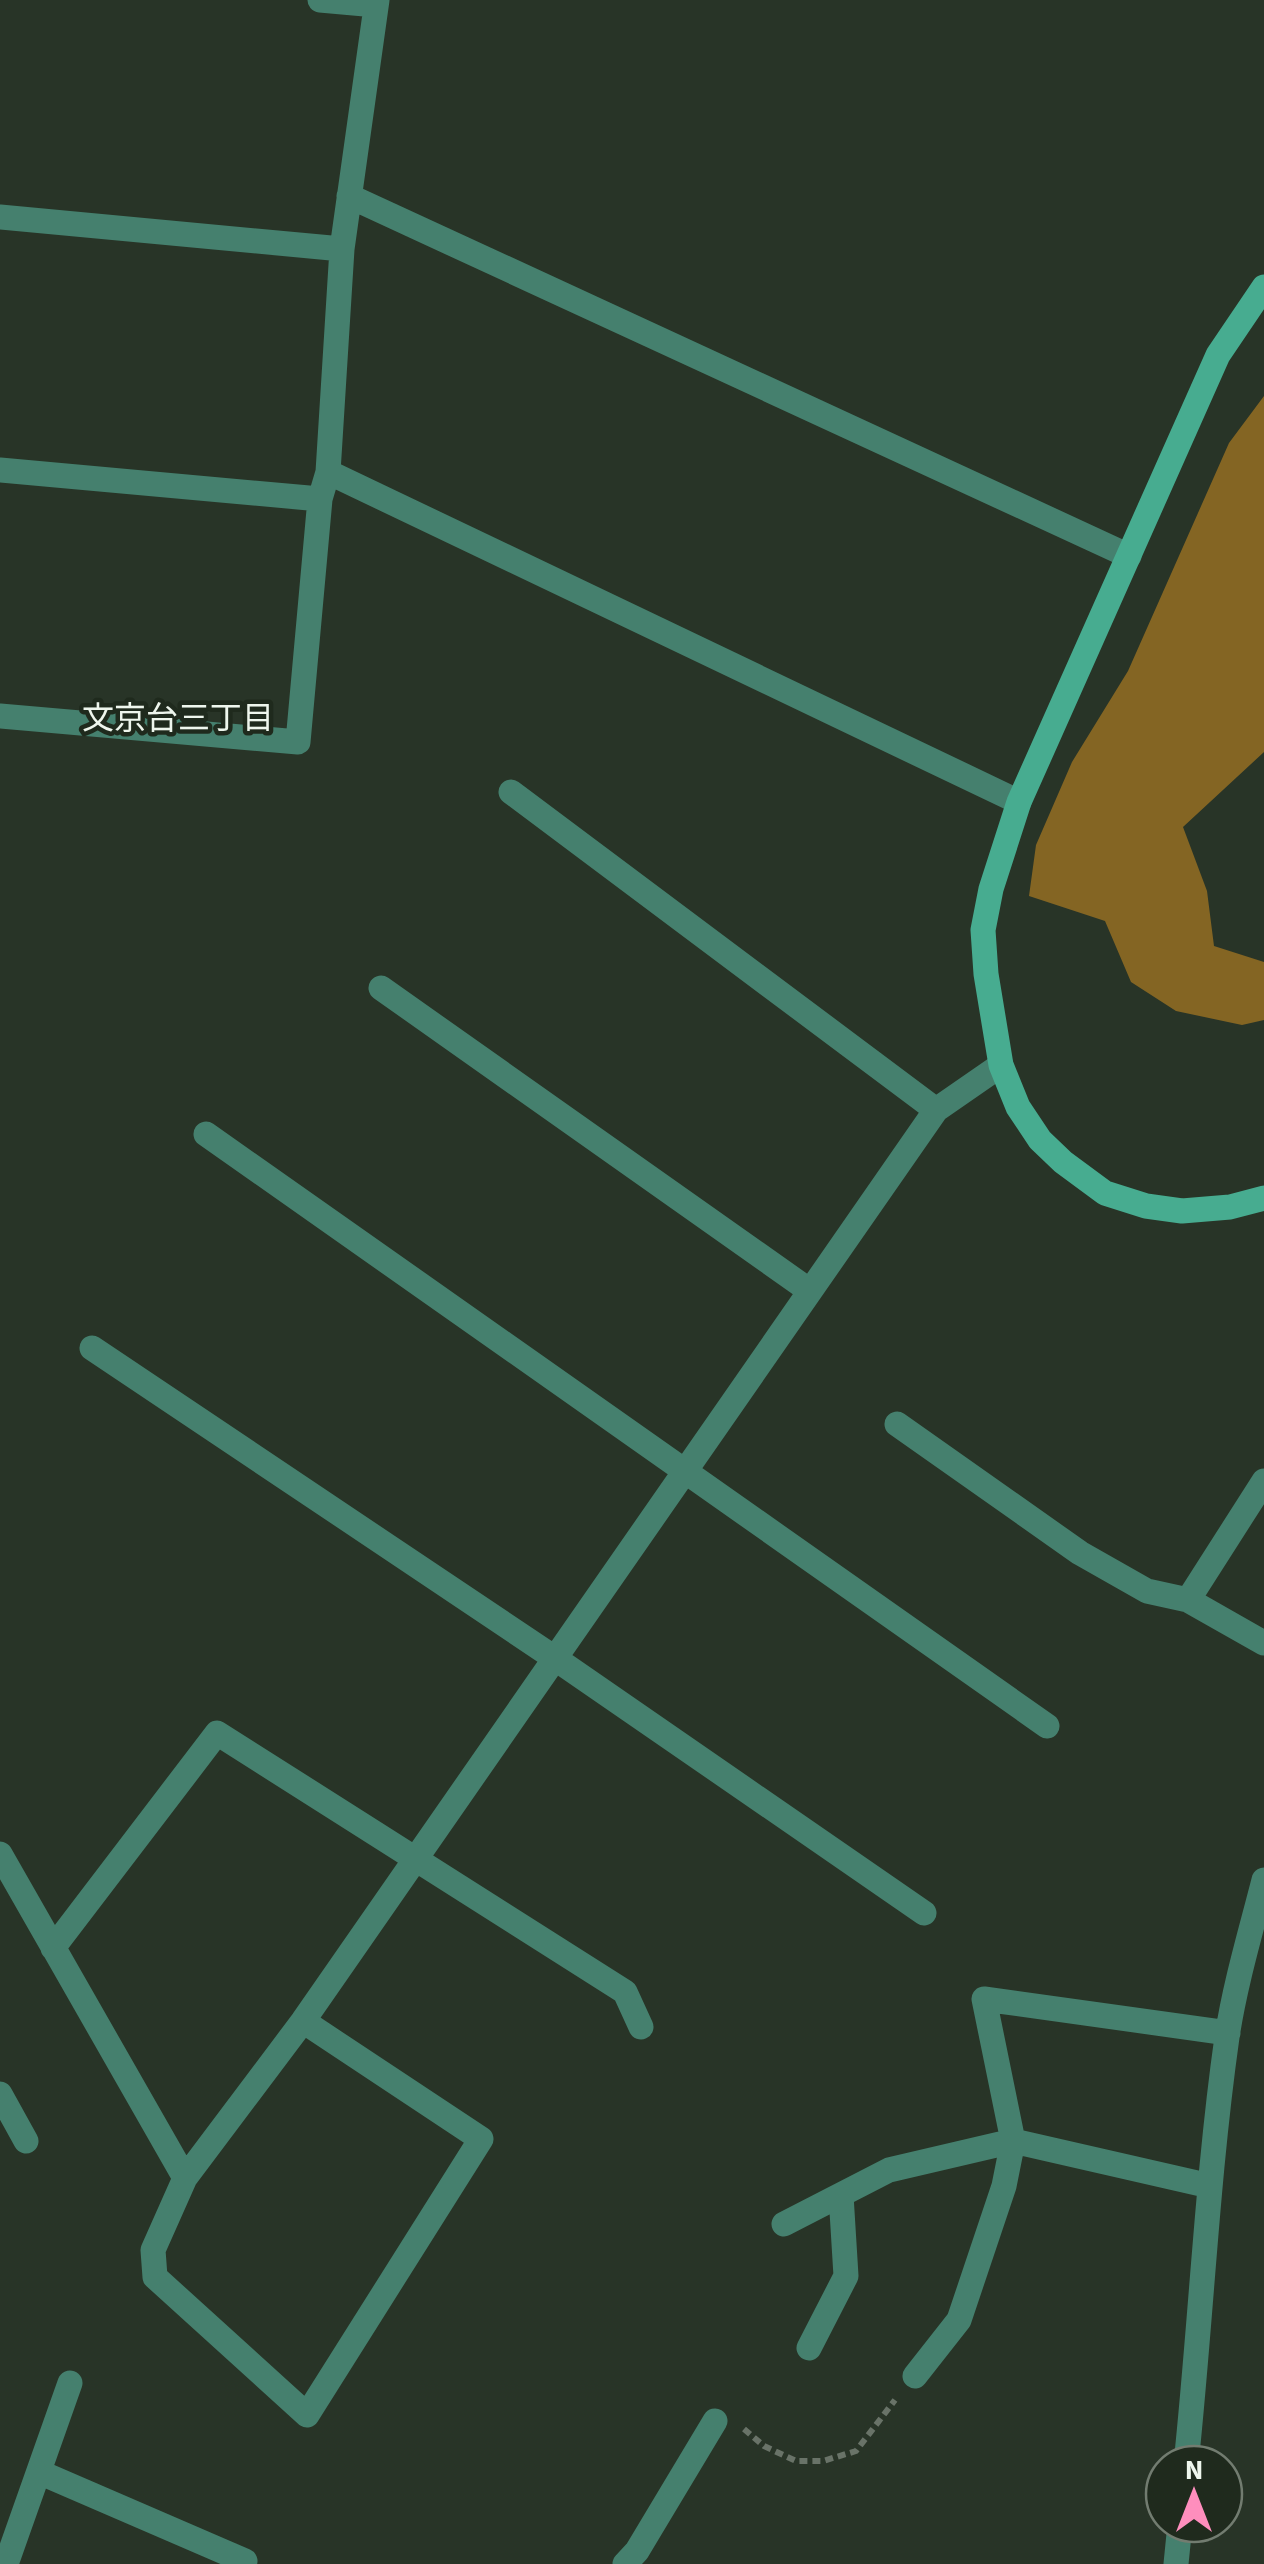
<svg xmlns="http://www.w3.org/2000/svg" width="1264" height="2564" font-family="'Source Sans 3','Noto Sans JP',sans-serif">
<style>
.forest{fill:#846523}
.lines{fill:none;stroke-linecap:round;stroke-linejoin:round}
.path{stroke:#697368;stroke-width:6;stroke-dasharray:8 5;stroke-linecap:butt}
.street{stroke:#45806e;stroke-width:25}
.secondary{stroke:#47ac90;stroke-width:25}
.labels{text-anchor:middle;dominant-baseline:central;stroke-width:9;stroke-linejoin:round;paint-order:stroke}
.neighbourhood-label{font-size:32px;fill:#eef6ed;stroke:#1f2a1d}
</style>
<rect width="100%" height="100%" fill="#283427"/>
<path class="forest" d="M 1264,396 L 1264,752 L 1183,827 L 1207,891 L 1214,946 L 1264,962 L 1264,1020 L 1242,1025 L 1176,1011 L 1131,982 L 1105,921 L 1029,896 L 1036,845 L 1072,762 L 1128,671 L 1229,443 Z"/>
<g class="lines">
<path class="path" d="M 744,2429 L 764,2446 L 796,2461 L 823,2461 L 856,2451 L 895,2400"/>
<path class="street" d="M 320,0 L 376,5
M 349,196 L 1129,556
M 0,217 L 342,249
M 0,470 L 320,499
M 328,472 L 1019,802
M 0,716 L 298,742 L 320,499 L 328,472 L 342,249 L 377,0
M 511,792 L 936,1110
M 381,988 L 810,1291
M 206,1134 L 1047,1726
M 92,1348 L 556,1659 L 924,1913
M 897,1424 L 1080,1553 L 1147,1591 L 1188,1600 L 1264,1643
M 1188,1600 L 1264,1481
M 0,1854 L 185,2178
M 53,1948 L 217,1733 L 625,1992 L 641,2027
M 303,2021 L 481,2139 L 307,2415 L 155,2277 L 153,2250 L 185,2178 L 303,2021 L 936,1110 L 1001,1065
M 0,2094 L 26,2141
M 784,2224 L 889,2170 L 1013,2141 L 984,1999 L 1228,2033
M 809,2348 L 846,2276 L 841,2195
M 915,2376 L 959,2320 L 1004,2186 L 1013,2141 L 1210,2186
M 1186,2464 C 1201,2322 1207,2178 1227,2037 C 1235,1984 1251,1931 1264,1880
M 39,2472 L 245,2561
M 6,2564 L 70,2383
M 625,2564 L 637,2551 L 715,2421
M 1176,2564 L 1180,2524"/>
<path class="secondary" d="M 1264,287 L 1218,355 L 1019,802 L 991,889 L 983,930 L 986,974 L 1001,1065 L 1018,1107 L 1040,1140 L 1063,1162 L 1105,1193 L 1146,1206 L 1182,1211 L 1230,1207 L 1264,1198"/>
</g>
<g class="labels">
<g class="neighbourhood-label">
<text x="178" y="719">文京台三丁目</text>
</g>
</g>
<g transform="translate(1194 2494)"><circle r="48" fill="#1f2a1d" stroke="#727c70" stroke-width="2.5"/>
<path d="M0-8L18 38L0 25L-18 38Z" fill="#fe8ebd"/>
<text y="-15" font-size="28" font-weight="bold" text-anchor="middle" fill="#eef6ed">N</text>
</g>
</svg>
